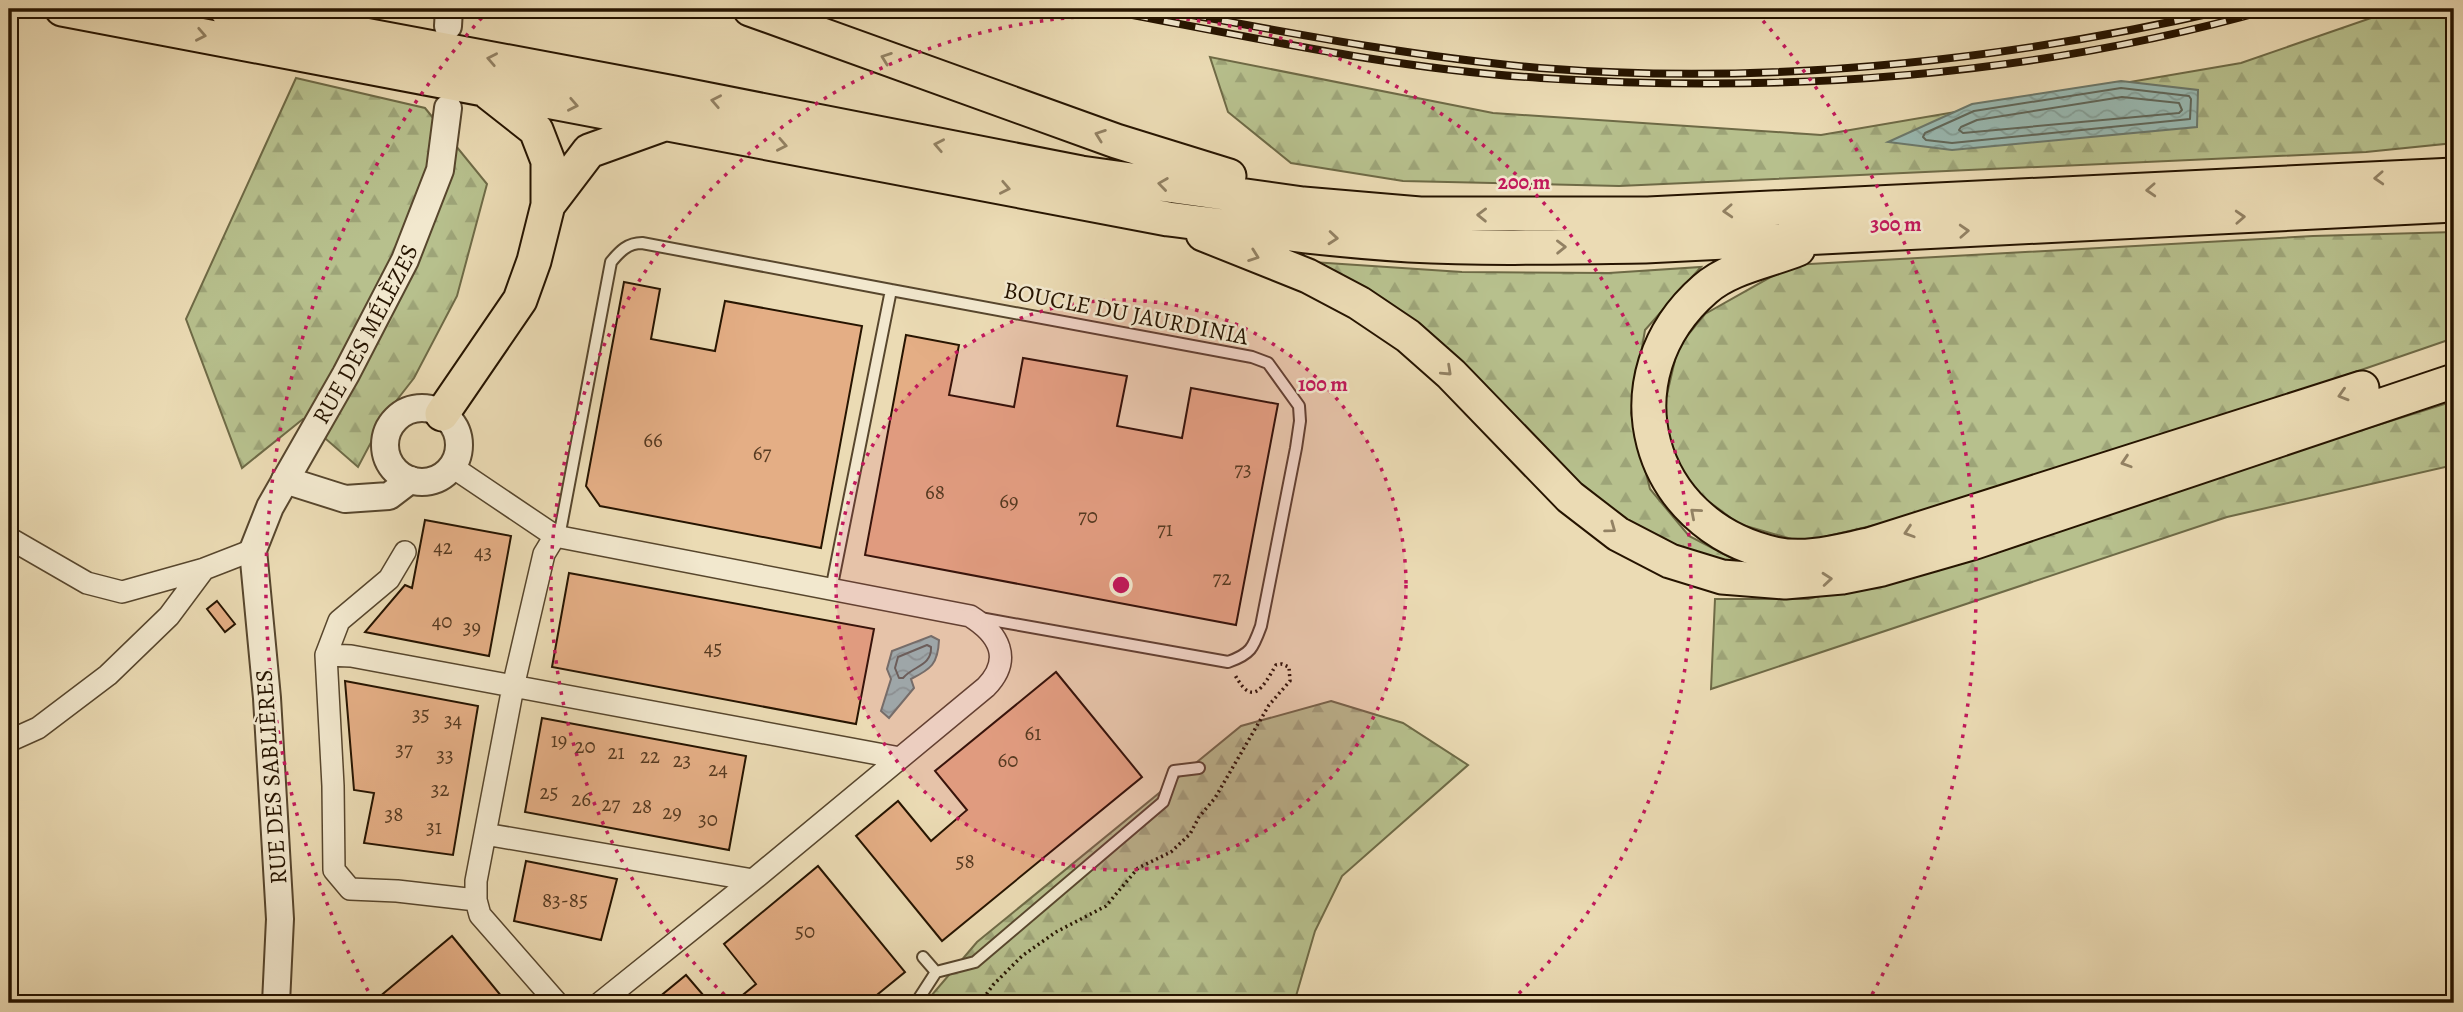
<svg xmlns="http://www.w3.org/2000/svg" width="2463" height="1012" font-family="Alegreya,serif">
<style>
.forest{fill:url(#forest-firs);stroke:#6e6a46;stroke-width:2}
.water{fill:url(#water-waves);stroke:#6b786b;stroke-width:2}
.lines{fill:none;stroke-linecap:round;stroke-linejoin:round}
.shore{stroke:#60675a;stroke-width:2}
.building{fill:#e4ae85;stroke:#261400;stroke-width:2}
.service-casing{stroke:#57462d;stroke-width:14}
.minor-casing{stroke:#57462d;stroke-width:24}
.tertiary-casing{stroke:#57462d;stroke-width:30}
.trunk-casing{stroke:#261400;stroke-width:37}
.path{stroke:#261400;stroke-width:3.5;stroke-dasharray:2 3.5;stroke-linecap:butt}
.service{stroke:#f2e8ce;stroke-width:10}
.minor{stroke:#f2e8ce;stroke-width:21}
.tertiary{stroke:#f2e8ce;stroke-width:26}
.trunk{stroke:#ebdbb4;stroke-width:33}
.rail-casing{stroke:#261400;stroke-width:8}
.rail{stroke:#f2e8ce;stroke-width:5;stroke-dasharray:16;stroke-linecap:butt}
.oneway{stroke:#928163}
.ring{fill:none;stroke:#c2185b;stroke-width:3.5;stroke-dasharray:3.5 7}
.labels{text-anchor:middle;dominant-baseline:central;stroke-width:5;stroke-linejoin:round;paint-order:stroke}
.number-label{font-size:21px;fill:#563a21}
.street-label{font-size:24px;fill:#261400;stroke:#f2e8ce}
.centre{fill:#c2185b;stroke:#f2e8ce;stroke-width:3.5}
.ring-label{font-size:21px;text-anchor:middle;font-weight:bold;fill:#c2185b;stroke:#f2e8ce;stroke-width:5;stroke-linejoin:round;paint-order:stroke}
</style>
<defs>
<pattern id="forest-firs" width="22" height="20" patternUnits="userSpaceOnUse" patternTransform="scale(1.75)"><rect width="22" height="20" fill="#b7c08d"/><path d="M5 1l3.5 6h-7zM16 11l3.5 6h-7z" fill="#9da478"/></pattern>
<pattern id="water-waves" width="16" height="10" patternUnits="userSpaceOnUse" patternTransform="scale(1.75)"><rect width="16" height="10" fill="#99bab3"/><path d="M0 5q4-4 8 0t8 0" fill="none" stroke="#849f98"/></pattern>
</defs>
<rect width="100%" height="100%" fill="#ebdbb4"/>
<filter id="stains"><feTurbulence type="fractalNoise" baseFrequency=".00286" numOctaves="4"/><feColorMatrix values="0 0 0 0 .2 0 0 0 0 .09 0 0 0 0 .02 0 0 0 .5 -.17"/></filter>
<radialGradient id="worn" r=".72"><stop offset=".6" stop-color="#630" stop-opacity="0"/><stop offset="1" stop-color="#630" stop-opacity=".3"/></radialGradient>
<path class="forest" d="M 2397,9 L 2454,9 L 2454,143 L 2366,152 L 1619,186 L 1403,181 L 1291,163 L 1228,112 L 1210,57 L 1493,113 L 1821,135 L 2241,63 Z
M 296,78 L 425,108 L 487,184 L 457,296 L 414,378 L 386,414 L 358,467 L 303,419 L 242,468 L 186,319 Z
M 2454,232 L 2454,338 L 2303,390 L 1910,517 L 1802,542 L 1739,524 L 1688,486 L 1661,420 L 1678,347 L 1705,314 L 1792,265 L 2313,236 Z
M 1312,262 L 1462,272 L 1609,273 L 1701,267 L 1645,330 L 1631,413 L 1650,489 L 1689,536 L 1751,568 L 1673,546 L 1605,509 Z
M 2454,401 L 2454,465 L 2227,517 L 1711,689 L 1715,599 L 1808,599 L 1998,552 L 2226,473 Z
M 1331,701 L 1403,723 L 1468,765 L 1342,876 L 1315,931 L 1294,1003 L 925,1003 L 977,942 L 1241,726 Z"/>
<path class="water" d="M 2121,81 L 2198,90 L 2197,127 L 1952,150 L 1888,142 L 1972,104 Z
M 931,636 L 939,640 C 938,664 931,669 911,679 L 914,688 L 889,718 L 881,711 L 891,679 L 887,669 L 892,651 Z"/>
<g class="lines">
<path class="shore" d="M 2121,88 L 2189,96 L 2191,99 L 2190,119 L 1952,143 L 1926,140 L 1923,137 L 1925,133 L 1974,111 Z
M 2122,97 L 2179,103 L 2182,110 L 2179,113 L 1963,133 L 1959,130 L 1961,127 L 1977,120 Z
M 927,645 L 931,647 C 932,666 913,666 903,678 L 899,678 L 895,668 L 898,657 Z"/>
</g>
<path class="building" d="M 624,282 L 660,289 L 651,339 L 715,351 L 725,301 L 862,326 L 821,548 L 600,506 L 586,486 Z
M 906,335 L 959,345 L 949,395 L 1014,407 L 1023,358 L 1127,376 L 1117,426 L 1182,438 L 1191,388 L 1278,404 L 1236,625 L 865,555 Z
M 425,520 L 511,536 L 489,656 L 365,632 L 405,585 L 412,588 Z
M 569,573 L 874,629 L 856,724 L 552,667 Z
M 217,601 L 235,624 L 225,632 L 207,609 Z
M 1056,672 L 1142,777 L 942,941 L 856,836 L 898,801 L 931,841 L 967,810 L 935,771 Z
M 345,681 L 478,706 L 453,855 L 364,843 L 374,793 L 354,790 Z
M 542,718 L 746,756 L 729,850 L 525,812 Z
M 526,861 L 617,879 L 601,940 L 514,921 Z
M 818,866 L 905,972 L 867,1003 L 733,1003 L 756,984 L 724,944 Z
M 452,936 L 507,1003 L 372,1003 Z
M 686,975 L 710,1003 L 652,1003 Z"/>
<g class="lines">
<defs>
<path id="service" d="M 891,290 L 1252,357 L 1268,363 L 1299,406 L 1300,421 L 1296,448 L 1261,626 C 1253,648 1251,654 1228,662 L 980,618
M 559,537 L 611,262 C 620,251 628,243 642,243 L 891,290 L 831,590
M 1174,771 L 1199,768
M 923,957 L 936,972
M 916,1003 L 936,972 L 975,962 L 1163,802 L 1174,771"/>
<path id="minor" d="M 454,465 L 460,472 L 555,536 L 970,616 C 999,634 1013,659 986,687 L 753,880 L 600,1003
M 555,536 L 544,554 L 513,687 L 476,881 L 476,900 L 480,915 L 557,1003
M 9,538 L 87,583 L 122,592 L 204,569 L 253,550
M 405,552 L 389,579 L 339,621 L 326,655 L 333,786 L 334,870 L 350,889 L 397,891 L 476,900
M 326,655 L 351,656 L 900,758
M 9,741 L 38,728 L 108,675 L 169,616 L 204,569
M 485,834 L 753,880"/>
<g id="tertiary">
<path d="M 448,26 L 449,9"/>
<circle cx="422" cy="445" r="37"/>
<path d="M 285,480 L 345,499 L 389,496 L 410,480"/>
<path id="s1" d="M 276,1003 L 280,919 L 267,698 L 253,550 L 270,507 L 346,374 L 405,260 L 440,170 L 448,108"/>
</g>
<path id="trunk" d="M 62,9 L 1168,219 C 1248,229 1328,240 1409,245 C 1487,249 1566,247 1645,246 L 2454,205
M 226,9 L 674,93 L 1081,173 L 1303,204 L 1420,214 L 1648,214 L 2454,175
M 750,9 L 1116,141 L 1229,176
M 548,205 L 589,151 L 664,124
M 1203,234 L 1308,276 L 1359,303 L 1408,336 L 1451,374 L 1570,497 L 1618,534 L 1670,561 L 1722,577 L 1785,582 L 1842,577 L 1882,569 L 1972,543 L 2454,381
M 1798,249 C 1769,261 1730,267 1705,289 C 1605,376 1645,525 1775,554 C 1806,561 1839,551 1869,545 L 2362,388
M 442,414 L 520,300 L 534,261 L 548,205 L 548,161 L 536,130 L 489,93"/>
</defs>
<use href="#service" class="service-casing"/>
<use href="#minor" class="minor-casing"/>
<use href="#tertiary" class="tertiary-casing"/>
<use href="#trunk" class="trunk-casing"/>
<path class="path" d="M 980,1003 L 993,985 L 1022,956 L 1056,932 L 1106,906 L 1138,868 L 1171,852 L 1190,834 L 1199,817 L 1215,798 L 1269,705 L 1290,681 L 1289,667 L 1282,664 L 1276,665 C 1262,689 1252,708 1234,673"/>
<use href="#service" class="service"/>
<use href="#minor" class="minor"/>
<use href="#tertiary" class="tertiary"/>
<use href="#trunk" class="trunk"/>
<defs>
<path id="rail" d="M 1101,9 C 1246,36 1393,69 1541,78 C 1785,94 2035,76 2271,9
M 1159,9 C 1286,32 1412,57 1540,68 C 1772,86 2004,61 2230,9"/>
</defs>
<use href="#rail" class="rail-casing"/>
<use href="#rail" class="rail"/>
</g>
<defs><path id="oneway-chevron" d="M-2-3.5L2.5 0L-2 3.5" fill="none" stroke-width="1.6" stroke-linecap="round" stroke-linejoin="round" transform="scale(1.75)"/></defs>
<g class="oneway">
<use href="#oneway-chevron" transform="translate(201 35) rotate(11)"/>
<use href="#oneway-chevron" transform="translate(886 58) rotate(-160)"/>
<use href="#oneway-chevron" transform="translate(492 59) rotate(-169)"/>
<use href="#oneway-chevron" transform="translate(716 101) rotate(-169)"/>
<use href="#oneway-chevron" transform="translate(573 105) rotate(11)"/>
<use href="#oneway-chevron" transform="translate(1100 135) rotate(-160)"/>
<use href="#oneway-chevron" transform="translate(782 145) rotate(11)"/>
<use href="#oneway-chevron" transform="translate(939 145) rotate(-169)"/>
<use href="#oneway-chevron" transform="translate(2379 178) rotate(177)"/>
<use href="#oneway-chevron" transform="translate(1163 184) rotate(-172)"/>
<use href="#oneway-chevron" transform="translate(1005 188) rotate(11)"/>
<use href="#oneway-chevron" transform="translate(2151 190) rotate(177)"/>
<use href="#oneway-chevron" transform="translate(1728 211) rotate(177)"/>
<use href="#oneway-chevron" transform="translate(1482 215) rotate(-179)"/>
<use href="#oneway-chevron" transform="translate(2240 217) rotate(-3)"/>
<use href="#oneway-chevron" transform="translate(1964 231) rotate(-3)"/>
<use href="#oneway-chevron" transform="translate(1333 238) rotate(5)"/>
<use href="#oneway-chevron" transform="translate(1561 247) rotate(-1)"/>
<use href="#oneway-chevron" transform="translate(1254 256) rotate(20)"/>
<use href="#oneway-chevron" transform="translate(1447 371) rotate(43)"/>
<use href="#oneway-chevron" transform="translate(2343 395) rotate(163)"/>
<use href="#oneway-chevron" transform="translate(2126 462) rotate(162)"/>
<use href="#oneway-chevron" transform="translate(1695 513) rotate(-139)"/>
<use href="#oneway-chevron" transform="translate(1611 528) rotate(36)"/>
<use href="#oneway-chevron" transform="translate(1909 532) rotate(162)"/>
<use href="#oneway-chevron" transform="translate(1827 579) rotate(-5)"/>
</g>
<circle cx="1121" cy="585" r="285" fill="#c2185b" fill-opacity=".12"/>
<g class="ring">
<circle cx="1121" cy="585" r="285"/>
<path d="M732 1002A570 570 0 1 1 1510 1002"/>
<path d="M373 1000A855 855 0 0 1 486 13M1756 13A855 855 0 0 1 1869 1000"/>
</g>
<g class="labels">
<g class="number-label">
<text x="653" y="440">66</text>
<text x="762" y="453">67</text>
<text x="1243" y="469">73</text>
<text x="935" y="492">68</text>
<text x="1009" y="501">69</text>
<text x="1088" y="516">70</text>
<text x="1165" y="529">71</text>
<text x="443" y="547">42</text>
<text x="483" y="552">43</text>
<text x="1222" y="578">72</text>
<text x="442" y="621">40</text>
<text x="472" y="627">39</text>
<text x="713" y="648">45</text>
<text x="421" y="714">35</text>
<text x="453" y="720">34</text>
<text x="1033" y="733">61</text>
<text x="559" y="740">19</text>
<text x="585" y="746">20</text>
<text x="404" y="749">37</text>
<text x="616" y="752">21</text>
<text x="445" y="755">33</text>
<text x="650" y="756">22</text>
<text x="682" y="760">23</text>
<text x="1008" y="760">60</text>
<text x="718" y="769">24</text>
<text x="440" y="789">32</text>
<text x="549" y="792">25</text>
<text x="581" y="799">26</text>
<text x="611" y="804">27</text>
<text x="642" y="806">28</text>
<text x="672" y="812">29</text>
<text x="394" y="814">38</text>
<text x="708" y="819">30</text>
<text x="434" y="827">31</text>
<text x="965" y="861">58</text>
<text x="565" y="900">83-85</text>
<text x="805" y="931">50</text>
</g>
<g class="street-label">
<text transform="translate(1126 313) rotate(11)">BOUCLE DU JAURDINIA</text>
<text stroke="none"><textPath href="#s1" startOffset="698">RUE DES MÉLÈZES</textPath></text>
<text transform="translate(271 777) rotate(-94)">RUE DES SABLIÈRES</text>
</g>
</g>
<circle cx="1121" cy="585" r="10" class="centre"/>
<g class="ring-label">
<text x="1524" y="189">200 m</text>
<text x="1896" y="231">300 m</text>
<text x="1323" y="391">100 m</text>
</g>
<rect width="2463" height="1012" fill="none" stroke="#ebdbb4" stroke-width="35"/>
<rect x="10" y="10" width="2442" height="991" fill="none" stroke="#261400" stroke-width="3.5"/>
<rect x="18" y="18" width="2428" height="977" fill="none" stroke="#261400" stroke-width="2"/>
<rect width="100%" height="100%" filter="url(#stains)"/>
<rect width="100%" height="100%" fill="url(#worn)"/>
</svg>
